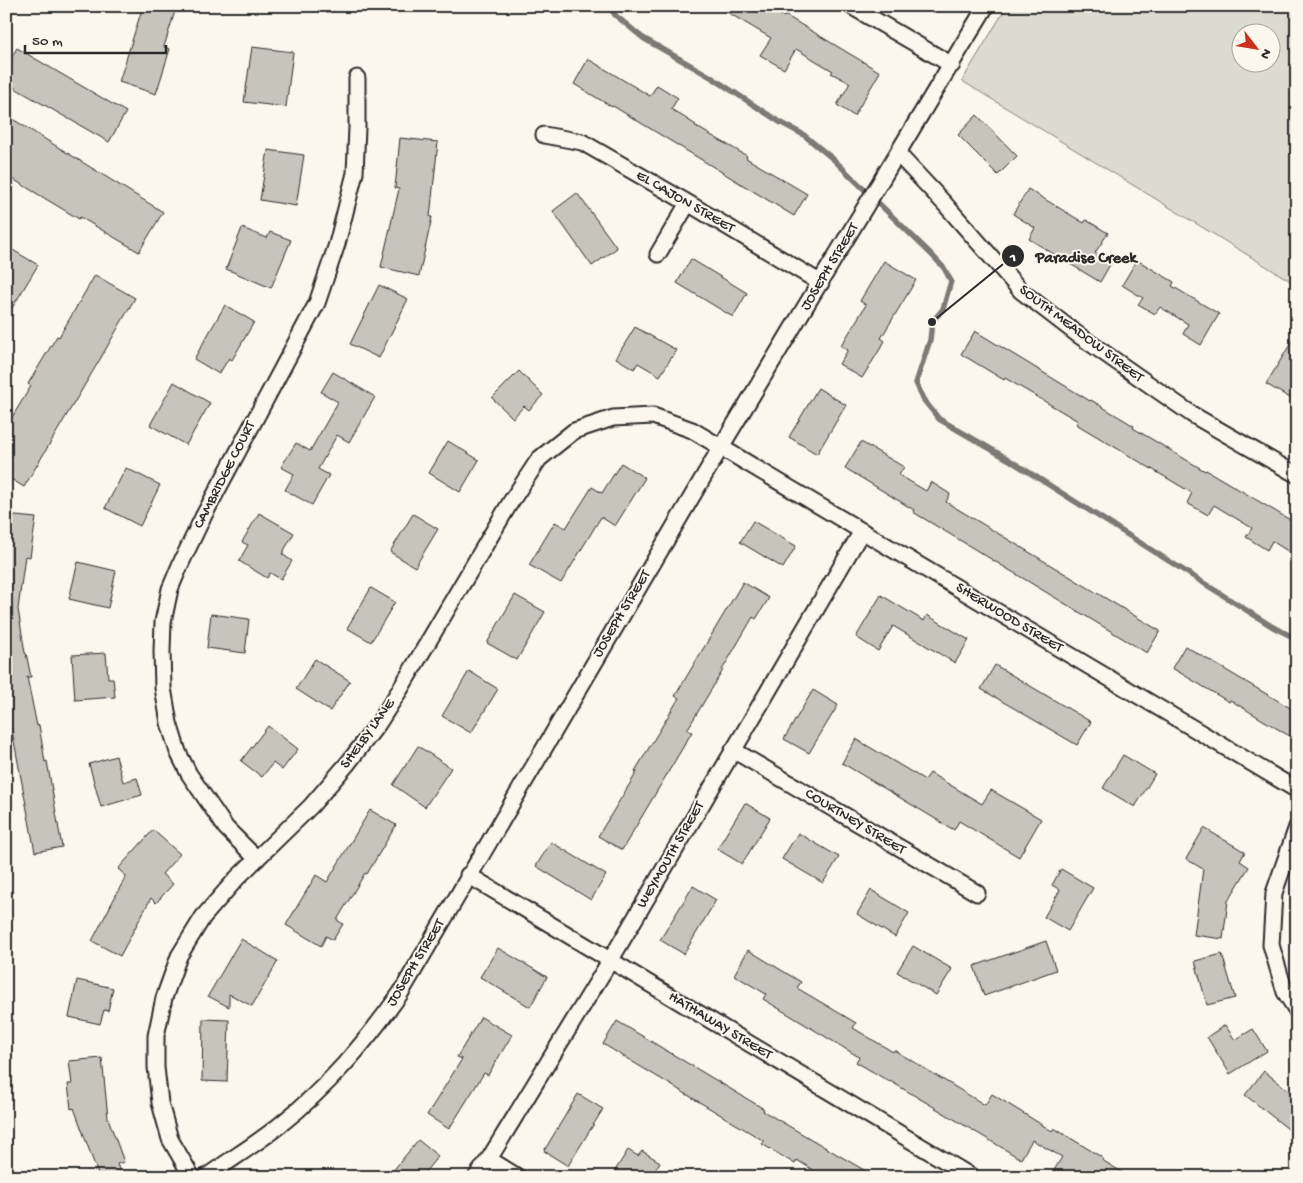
<svg xmlns="http://www.w3.org/2000/svg" width="1303" height="1183" font-family="'Gochi Hand',sans-serif">
<style>
.green{fill:#dddad0;stroke:#84827e;fill-rule:evenodd}
.lines{fill:none;stroke-linecap:round;stroke-linejoin:round}
.stream{stroke:#7b7a75;stroke-width:5.5}
.building{fill:#c7c4bc;stroke:#2b2b2b}
.street-casing{stroke:#2b2b2b;stroke-width:19}
.street{stroke:#fbf7ec;stroke-width:15}
.labels{text-anchor:middle;dominant-baseline:central;stroke-width:4;stroke-linejoin:round;paint-order:stroke}
.street-label{font-size:15px;fill:#2b2b2b;stroke:#fbf7ec}
.leader{fill:none;stroke:#2b2b2b;stroke-width:2}
.callout-dot{fill:#2b2b2b;stroke:#fbf7ec;stroke-width:2}
.mark-label{font-size:15px;text-anchor:middle;font-weight:bold;fill:#fff}
.callout-label{font-size:16px;text-anchor:middle;font-weight:bold;fill:#2b2b2b;stroke:#fbf7ec;stroke-width:4;stroke-linejoin:round;paint-order:stroke}
</style>
<rect width="100%" height="100%" fill="#fbf7ec"/>
<filter id="ink" filterUnits="userSpaceOnUse"><feTurbulence type="fractalNoise" baseFrequency=".02" numOctaves="2"/><feDisplacementMap in="SourceGraphic" scale="10" xChannelSelector="R" yChannelSelector="G"/><feConvolveMatrix kernelMatrix="1 2 1 2 8 2 1 2 1" color-interpolation-filters="sRGB"/></filter>
<g filter="url(#ink)">
<path class="green" d="M 1007,6 L 1297,6 L 1297,285 L 962,81 ZM 1240,32 L 1270,32 L 1270,62 L 1240,62 Z"/>
<g class="lines">
<path class="stream" d="M 609,6 L 615,15 L 643,38 L 711,77 L 778,121 L 804,135 L 832,158 L 931,254 L 944,268 L 951,281 L 943,309 L 932,322 L 930,340 L 916,383 L 923,399 L 939,419 L 1008,459 L 1273,627 L 1297,639"/>
</g>
<path class="building" d="M 143,6 L 160,6 L 175,11 L 164,47 L 170,49 L 156,94 L 119,82 Z
M 717,6 L 767,6 L 784,17 L 785,15 L 880,72 L 854,116 L 837,105 L 850,83 L 831,73 L 833,71 L 796,49 L 784,69 L 760,55 L 771,38 Z
M 252,47 L 293,52 L 286,107 L 244,102 Z
M 17,48 L 126,112 L 109,142 L 6,83 L 6,67 Z
M 588,59 L 650,96 L 657,85 L 678,98 L 671,109 L 696,125 L 695,126 L 747,156 L 746,158 L 807,194 L 794,216 L 613,106 L 612,107 L 574,84 Z
M 6,115 L 163,212 L 139,252 L 80,217 L 79,219 L 6,175 Z
M 977,115 L 1017,156 L 998,175 L 958,135 Z
M 400,138 L 438,142 L 430,217 L 432,217 L 419,276 L 381,267 L 399,189 L 395,188 Z
M 268,150 L 304,155 L 296,206 L 260,200 Z
M 1028,189 L 1084,223 L 1086,220 L 1108,233 L 1095,253 L 1111,263 L 1100,282 L 1029,239 L 1035,228 L 1013,214 Z
M 577,193 L 617,248 L 592,266 L 553,211 Z
M 242,228 L 267,238 L 270,232 L 291,240 L 271,288 L 226,269 Z
M 6,246 L 38,265 L 6,318 Z
M 691,259 L 747,293 L 733,317 L 677,283 Z
M 1137,260 L 1174,282 L 1172,286 L 1219,314 L 1201,345 L 1183,334 L 1188,324 L 1160,307 L 1155,314 L 1138,304 L 1143,298 L 1122,285 Z
M 884,261 L 916,280 L 881,338 L 885,341 L 862,378 L 839,364 L 848,350 L 841,346 L 866,305 L 860,301 Z
M 95,275 L 135,298 L 99,361 L 24,487 L 6,476 L 6,427 L 31,386 L 28,384 L 57,336 L 59,337 Z
M 379,285 L 408,299 L 379,358 L 350,344 Z
M 225,305 L 254,322 L 232,360 L 229,358 L 219,374 L 194,359 Z
M 635,327 L 676,350 L 660,376 L 638,363 L 634,369 L 616,358 Z
M 975,331 L 1090,401 L 1091,400 L 1134,426 L 1133,428 L 1205,471 L 1206,470 L 1297,524 L 1297,557 L 1272,541 L 1267,550 L 1246,537 L 1252,528 L 1214,505 L 1208,515 L 1187,503 L 1192,493 L 1076,424 L 1078,421 L 1005,378 L 1004,380 L 961,354 Z
M 1297,333 L 1297,402 L 1266,384 Z
M 519,371 L 543,395 L 529,410 L 524,406 L 513,418 L 492,398 Z
M 333,372 L 375,397 L 349,442 L 337,435 L 318,469 L 329,475 L 312,505 L 285,490 L 294,474 L 281,467 L 296,443 L 310,451 L 338,402 L 321,392 Z
M 174,382 L 210,403 L 186,445 L 150,425 Z
M 818,388 L 846,405 L 817,454 L 789,437 Z
M 448,441 L 479,460 L 460,492 L 429,473 Z
M 861,442 L 904,467 L 899,475 L 926,491 L 931,482 L 950,494 L 946,502 L 1160,631 L 1147,653 L 913,512 L 914,510 L 845,468 Z
M 621,463 L 645,478 L 615,526 L 601,517 L 561,583 L 529,565 L 555,522 L 566,528 L 592,487 L 602,493 Z
M 126,468 L 160,485 L 140,526 L 105,508 Z
M 259,513 L 294,533 L 282,554 L 292,561 L 281,579 L 270,573 L 267,578 L 239,561 L 248,545 L 242,542 Z
M 413,514 L 438,529 L 415,567 L 390,552 Z
M 6,515 L 36,518 L 30,557 L 25,556 L 18,609 L 25,653 L 26,653 L 31,677 L 27,677 L 37,726 L 39,725 L 45,762 L 47,761 L 62,847 L 35,852 L 10,720 L 6,721 Z
M 753,521 L 796,546 L 783,568 L 740,542 Z
M 78,562 L 116,571 L 108,608 L 69,599 Z
M 743,582 L 769,598 L 756,619 L 753,617 L 722,670 L 723,670 L 687,730 L 692,732 L 622,850 L 598,836 L 637,772 L 635,771 L 679,698 L 675,696 Z
M 371,588 L 395,602 L 371,642 L 347,628 Z
M 515,595 L 545,612 L 517,660 L 487,643 Z
M 881,595 L 924,621 L 927,615 L 969,640 L 955,663 L 893,626 L 878,651 L 856,637 Z
M 211,614 L 249,619 L 245,653 L 207,648 Z
M 1185,646 L 1297,712 L 1297,728 L 1291,737 L 1230,700 L 1229,702 L 1172,668 Z
M 106,653 L 108,678 L 113,678 L 115,697 L 75,700 L 72,655 Z
M 315,659 L 350,681 L 330,711 L 296,689 Z
M 995,665 L 1091,722 L 1077,745 L 981,689 Z
M 469,671 L 498,689 L 471,733 L 442,716 Z
M 813,690 L 838,705 L 809,753 L 784,739 Z
M 268,726 L 298,749 L 282,770 L 273,763 L 262,777 L 241,761 Z
M 856,739 L 925,780 L 930,773 L 982,804 L 991,790 L 1041,819 L 1019,857 L 959,821 L 954,830 L 842,763 Z
M 418,746 L 451,768 L 425,807 L 393,785 Z
M 1123,755 L 1155,774 L 1135,807 L 1103,788 Z
M 116,756 L 123,782 L 137,778 L 142,795 L 101,807 L 89,764 Z
M 745,803 L 770,818 L 742,864 L 717,849 Z
M 370,810 L 396,825 L 367,874 L 365,873 L 337,920 L 343,924 L 333,940 L 326,936 L 321,946 L 286,925 L 316,875 L 327,882 Z
M 1204,828 L 1245,852 L 1240,861 L 1249,867 L 1228,901 L 1223,939 L 1194,935 L 1203,869 L 1186,859 Z
M 153,830 L 180,854 L 162,874 L 173,884 L 156,903 L 151,898 L 120,956 L 92,941 L 126,876 L 118,869 Z
M 798,833 L 839,857 L 823,883 L 782,859 Z
M 551,842 L 606,875 L 591,900 L 536,866 Z
M 1061,869 L 1093,888 L 1068,931 L 1044,917 L 1060,890 L 1052,885 Z
M 693,886 L 716,900 L 684,954 L 660,940 Z
M 871,890 L 909,913 L 895,937 L 857,914 Z
M 241,939 L 278,961 L 252,1006 L 229,994 L 229,1007 L 208,996 Z
M 1046,941 L 1056,970 L 984,996 L 974,966 Z
M 913,946 L 952,969 L 936,995 L 897,972 Z
M 498,948 L 547,977 L 530,1007 L 480,977 Z
M 748,950 L 801,982 L 797,988 L 856,1023 L 853,1028 L 893,1052 L 894,1050 L 985,1105 L 992,1094 L 1052,1131 L 1054,1128 L 1103,1158 L 1102,1160 L 1130,1177 L 1050,1177 L 1062,1157 L 1032,1140 L 1021,1159 L 890,1081 L 890,1082 L 856,1062 L 859,1057 L 763,999 L 766,994 L 734,975 Z
M 1222,954 L 1235,998 L 1207,1005 L 1195,961 Z
M 77,980 L 113,988 L 108,1011 L 104,1010 L 100,1024 L 69,1017 Z
M 481,1017 L 512,1035 L 488,1075 L 484,1073 L 449,1129 L 427,1115 L 462,1059 L 457,1057 Z
M 203,1019 L 229,1020 L 227,1082 L 202,1081 Z
M 617,1021 L 764,1109 L 763,1111 L 876,1177 L 824,1177 L 797,1160 L 795,1164 L 762,1144 L 764,1141 L 603,1044 Z
M 1225,1025 L 1235,1040 L 1253,1029 L 1267,1051 L 1230,1074 L 1207,1037 Z
M 102,1058 L 108,1118 L 124,1162 L 117,1164 L 122,1177 L 99,1177 L 74,1108 L 71,1109 L 68,1084 L 72,1084 L 69,1061 Z
M 1264,1071 L 1297,1097 L 1297,1136 L 1245,1095 Z
M 578,1094 L 603,1109 L 568,1166 L 544,1151 Z
M 418,1140 L 438,1156 L 421,1177 L 388,1177 Z
M 628,1150 L 638,1156 L 642,1151 L 660,1162 L 651,1177 L 611,1177 Z"/>
<g class="lines">
<defs>
<path id="street" d="M 851,6 L 952,65
M 544,135 L 582,142 L 688,203 L 821,283
M 898,154 L 944,203 L 1021,291 L 1077,334 L 1193,415 L 1297,475
M 658,254 L 688,203
M 733,750 L 977,893
M 1297,827 L 1274,893 L 1271,945 L 1285,992 L 1297,1011
M 257,859 L 226,828 L 189,774 L 178,752 L 169,723 L 163,688 L 162,651 L 163,622 L 170,589 L 181,563 L 203,517 L 317,303 L 337,244 L 355,173 L 357,128 L 357,78
M 468,875 L 972,1177
M 489,1159 L 518,1177
M 192,1177 L 170,1139 L 160,1103 L 156,1067 L 156,1036 L 164,998 L 179,956 L 203,917 L 237,878 L 311,806 L 348,763 L 378,724 L 401,688 L 510,503 L 539,459 L 574,431 L 613,418 L 653,416 L 692,430 L 1297,790
M 206,1177 C 231,1159 258,1143 281,1124 C 329,1086 364,1044 400,994 L 721,447 L 986,6
M 476,1177 L 489,1159 L 610,961 L 862,531"/>
</defs>
<use href="#street" class="street-casing"/>
<use href="#street" class="street"/>
</g>
</g>
<g class="labels">
<g class="street-label">
<text transform="translate(685 202) rotate(30)">EL CAJON STREET</text>
<text transform="translate(830 267) rotate(-59)">JOSEPH STREET</text>
<text transform="translate(1081 334) rotate(37)">SOUTH MEADOW STREET</text>
<text transform="translate(225 475) rotate(-63)">CAMBRIDGE COURT</text>
<text transform="translate(622 614) rotate(-59)">JOSEPH STREET</text>
<text transform="translate(1009 618) rotate(31)">SHERWOOD STREET</text>
<text transform="translate(368 734) rotate(-54)">SHELBY LANE</text>
<text transform="translate(855 822) rotate(31)">COURTNEY STREET</text>
<text transform="translate(671 855) rotate(-60)">WEYMOUTH STREET</text>
<text transform="translate(416 963) rotate(-59)">JOSEPH STREET</text>
<text transform="translate(720 1026) rotate(31)">HATHAWAY STREET</text>
</g>
</g>
<path class="leader" d="M932 322L1013 256"/>
<g class="callout-dot">
<circle cx="932" cy="322" r="5"/>
<circle cx="1013" cy="256" r="12"/>
</g>
<g class="mark-label">
<text x="1013" y="261">1</text>
</g>
<g class="callout-label">
<text x="1086" y="262">Paradise Creek</text>
</g>
<rect width="1303" height="1183" fill="none" stroke="#fbf7ec" stroke-width="25"/>
<rect x="12" y="12" width="1278" height="1158" fill="none" stroke="#2b2b2b" stroke-width="2" filter="url(#ink)"/>
<g transform="translate(1256 48) rotate(121)"><circle r="24" fill="#fbf7ec" stroke="#a8a59f"/>
<path d="M0-4L9 19L0 12L-9 19Z" fill="#c8321e"/>
<text y="-8" font-size="14" font-weight="bold" text-anchor="middle" fill="#2b2b2b">N</text>
</g>
<path d="M25 45v8h141v-8" fill="none" stroke="#2b2b2b" stroke-width="2.5"/>
<text x="32" y="45" font-size="15" fill="#2b2b2b" stroke="#fbf7ec" stroke-width="4" paint-order="stroke">50 m</text>
</svg>
